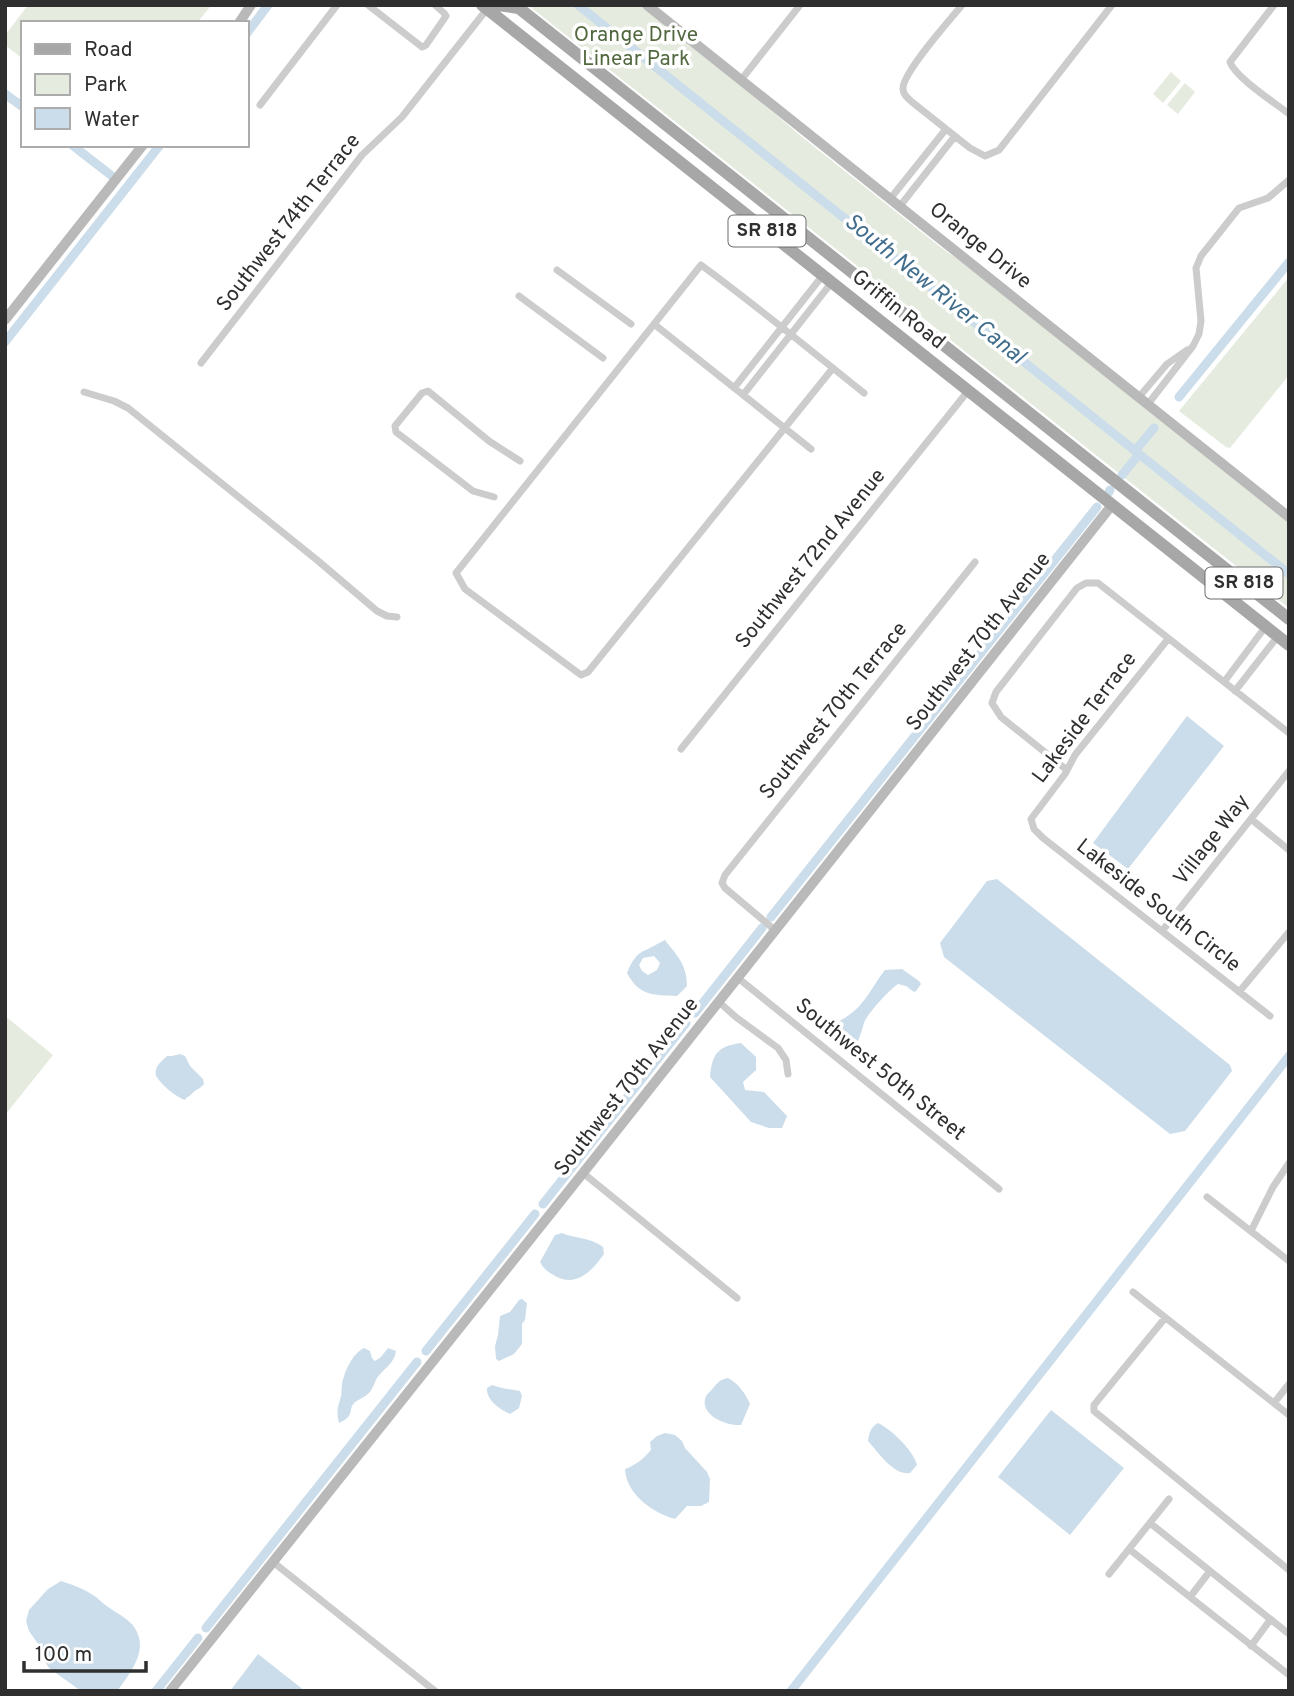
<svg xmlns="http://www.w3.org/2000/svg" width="1294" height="1696" font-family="Overpass,sans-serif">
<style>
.green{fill:#e5ebde}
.water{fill:#cbddea;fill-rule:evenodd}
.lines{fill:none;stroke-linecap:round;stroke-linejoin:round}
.canal{stroke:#cbddea;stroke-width:9}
.street{stroke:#ccc;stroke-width:7}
.secondary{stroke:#b9b9b9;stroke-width:10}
.primary{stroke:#a7a7a7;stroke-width:12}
.labels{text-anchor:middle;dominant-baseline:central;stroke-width:7;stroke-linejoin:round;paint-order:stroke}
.shield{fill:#fff;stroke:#6d6d6d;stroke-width:2}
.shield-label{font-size:19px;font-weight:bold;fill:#2f2f2f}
.park-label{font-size:21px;fill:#51683f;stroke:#fff}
.street-label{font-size:21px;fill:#2f2f2f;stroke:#fff}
.water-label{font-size:23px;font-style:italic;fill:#416d8d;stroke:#fff}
</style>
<rect width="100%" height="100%" fill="#fff"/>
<path class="green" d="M 28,5 L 209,5 L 210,7 L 197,23 L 23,23 L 23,59 L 6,46 L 6,34 Z
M 528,5 L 641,5 L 740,84 L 802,137 L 939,246 L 971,269 L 1289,522 L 1289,608 Z
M 1171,72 L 1181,81 L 1163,103 L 1153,94 Z
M 1185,83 L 1195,92 L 1178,114 L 1167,105 Z
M 1289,277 L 1289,375 L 1230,448 L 1226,447 L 1179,411 Z
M 5,1016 L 53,1055 L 5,1115 Z"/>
<path class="water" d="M 1187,716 L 1224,746 L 1128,869 L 1093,843 Z
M 997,879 L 1230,1065 L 1232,1071 L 1185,1131 L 1170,1134 L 944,957 L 940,943 L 987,881 Z
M 665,940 C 677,956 687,964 687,986 L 677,996 C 653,995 639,996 627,973 C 631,963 636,953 646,950 ZM 654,956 L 660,963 L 657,970 L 648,975 L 642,971 L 639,965 L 643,958 Z
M 902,969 L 919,981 L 921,984 L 916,991 L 914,992 L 906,986 L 898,984 C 890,989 867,1014 864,1023 C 861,1034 857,1045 851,1055 L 827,1034 L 827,1029 C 839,1021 852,1015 861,1004 C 870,994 876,981 885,970 Z
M 741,1043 L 756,1057 L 756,1070 L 743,1082 L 745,1090 L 764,1092 L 787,1116 L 782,1128 L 769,1128 L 751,1122 L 710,1077 C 712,1054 718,1046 741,1043 Z
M 180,1054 L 185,1056 L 190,1066 L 203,1079 L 204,1084 L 200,1088 C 194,1090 192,1095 186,1098 L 185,1100 C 174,1096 162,1085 156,1076 C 154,1066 161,1062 167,1056 L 172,1056 Z
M 562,1233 C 576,1239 590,1237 603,1247 L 604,1254 C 593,1270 577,1287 557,1277 C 550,1273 544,1270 540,1262 L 555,1235 Z
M 522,1299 L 527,1303 L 525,1320 L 522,1324 L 522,1344 L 514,1354 L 499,1361 L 496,1359 L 495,1346 L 498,1335 L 500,1316 L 510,1312 L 519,1300 Z
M 364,1348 L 370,1351 L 372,1358 L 375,1361 L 381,1357 L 388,1348 L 396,1351 C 395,1363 383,1369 377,1378 C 374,1383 373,1389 369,1393 C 365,1397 359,1399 355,1402 C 347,1410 356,1415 339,1423 C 336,1411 338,1407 341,1396 C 342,1393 341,1389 342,1385 C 344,1372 352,1354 364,1348 Z
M 728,1378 C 738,1383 746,1394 750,1404 L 741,1425 C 727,1426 698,1415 706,1396 C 708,1393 712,1390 714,1387 C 718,1382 721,1379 728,1378 Z
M 492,1385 C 502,1389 511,1389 520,1391 L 522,1396 L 519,1408 L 510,1414 C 499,1409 486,1400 487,1388 Z
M 1051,1410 L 1124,1468 L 1070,1535 L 998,1477 Z
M 878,1423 C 891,1429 914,1451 917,1465 L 910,1473 C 894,1476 878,1452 868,1441 C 869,1433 871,1427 878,1423 Z
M 665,1433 L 675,1435 L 682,1441 L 685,1448 L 707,1472 L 710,1479 L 709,1502 L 701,1506 L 687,1506 L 675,1519 C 653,1513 626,1494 625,1469 C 636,1465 643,1459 651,1450 L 650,1442 L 657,1436 Z
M 61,1581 C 73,1585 85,1589 96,1597 C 100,1600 103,1604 108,1607 C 118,1614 132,1620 137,1632 C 147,1653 129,1675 117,1691 L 81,1691 L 49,1668 L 43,1659 L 43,1651 L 29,1631 L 26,1621 L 29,1610 L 48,1589 Z
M 258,1654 L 305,1691 L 230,1691 Z"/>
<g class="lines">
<path class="canal" d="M 578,5 L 1289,574
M 247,33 L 268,5
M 5,94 L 23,107
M 72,145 L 112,176
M 5,342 L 160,145
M 1179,397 L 1289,262
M 1135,451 L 1154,428
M 1122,475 L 1139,454
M 1109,492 L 1110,490
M 771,917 L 1097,507
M 695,1013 L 762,928
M 543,1204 L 686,1023
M 426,1351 L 535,1214
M 206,1628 L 417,1362
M 156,1691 L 198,1638
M 791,1691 L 1289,1056"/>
<path class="street" d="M 368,5 L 422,47 L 426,45 L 446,16 L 444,13 L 435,5
M 962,5 C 950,20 902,73 903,89 C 903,95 908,98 912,102 L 970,148 L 985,156 L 999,150 L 1112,5
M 1274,5 L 1230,62 C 1236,78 1274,102 1289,114
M 741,80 L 800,5
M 260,105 L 337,5
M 890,199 L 946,129
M 900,206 L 955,136
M 557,270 L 631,324
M 519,296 L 603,358
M 654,324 L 811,449
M 201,363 L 362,155 L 402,117 L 487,9
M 833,368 L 588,672 L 581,675 L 465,589 L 456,573 L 701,265 C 757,306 810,350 864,393
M 734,388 L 823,275
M 84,392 L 114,401 L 128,408 L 317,560 L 377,611 L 387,616 L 397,617
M 743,395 L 832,282
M 1139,397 L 1167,364 L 1187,350
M 1148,404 L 1193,346 L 1199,334 L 1201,321 L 1196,268 L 1201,256 L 1239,208 L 1268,198 L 1289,180
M 494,497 L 473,491 L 396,432 L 395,426 L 422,393 L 428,391 L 489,441 L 520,461
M 1168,639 L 1075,755 L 1065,774 L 1031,819 L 1034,829 L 1043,838 L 1270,1016
M 1224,682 L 1266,626
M 1235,691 L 1278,636
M 681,749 L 968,391
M 1067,770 L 1001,717 L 992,703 L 996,692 L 1077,588 L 1086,583 L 1098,583 L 1289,733
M 1251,819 L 1289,850
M 776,931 L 725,888 L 722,883 L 725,875 L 975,562
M 1162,931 L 1289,771
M 738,978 L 999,1189
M 1239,992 L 1289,932
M 719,1002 L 737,1018 L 778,1048 L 786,1060 L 788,1074
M 583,1173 L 737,1298
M 1207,1197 L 1289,1261
M 1251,1231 L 1273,1187 L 1289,1163
M 1133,1292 L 1289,1415
M 1165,1318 L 1094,1405 L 1094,1411 L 1289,1570
M 1274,1403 L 1289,1384
M 1150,1523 L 1289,1634
M 1129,1549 L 1289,1675
M 273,1562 L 435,1691
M 1109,1574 L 1169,1499
M 1190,1597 L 1210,1571
M 1251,1646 L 1270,1620"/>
<path class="secondary" d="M 647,5 L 1289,517
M 239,23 L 251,5
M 5,320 L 143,145
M 170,1691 L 583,1173 L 1112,505"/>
<path class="primary" d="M 482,5 L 1289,645
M 515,5 L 1289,619
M 487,9 L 498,5 L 518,8"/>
</g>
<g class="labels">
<g class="shield">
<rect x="728.5" y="215.5" width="77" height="31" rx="5"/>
<rect x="1205.5" y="567.5" width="77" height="31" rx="5"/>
</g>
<g class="shield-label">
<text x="767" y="231">SR 818</text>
<text x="1244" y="583">SR 818</text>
</g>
<g class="park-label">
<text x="636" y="35">Orange Drive<tspan x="636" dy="24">Linear Park</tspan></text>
</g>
<g class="street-label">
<text transform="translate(289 223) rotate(-52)">Southwest 74th Terrace</text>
<text transform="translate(980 246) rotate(39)">Orange Drive</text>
<text transform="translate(898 310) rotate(39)">Griffin Road</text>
<text transform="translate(811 559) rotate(-51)">Southwest 72nd Avenue</text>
<text transform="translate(979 642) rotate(-52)">Southwest 70th Avenue</text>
<text transform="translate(834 711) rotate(-51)">Southwest 70th Terrace</text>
<text transform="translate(1085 718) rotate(-53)">Lakeside Terrace</text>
<text transform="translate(1212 840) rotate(-52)">Village Way</text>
<text transform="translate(1158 906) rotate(38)">Lakeside South Circle</text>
<text transform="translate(880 1070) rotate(39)">Southwest 50th Street</text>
<text transform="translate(627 1087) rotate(-52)">Southwest 70th Avenue</text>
</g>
<g class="water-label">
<text transform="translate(934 290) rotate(39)">South New River Canal</text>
</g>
</g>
<rect width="1294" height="1696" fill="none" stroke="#2f2f2f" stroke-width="14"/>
<rect x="21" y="21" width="228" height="126" fill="#ffffff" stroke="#acacac" stroke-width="2"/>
<rect x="35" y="44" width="35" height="10" fill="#a7a7a7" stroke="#acacac" stroke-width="2"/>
<text x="84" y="56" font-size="21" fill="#2f2f2f">Road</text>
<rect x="35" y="74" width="35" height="21" fill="#e5ebde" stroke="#acacac" stroke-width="2"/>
<text x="84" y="91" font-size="21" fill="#2f2f2f">Park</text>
<rect x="35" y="108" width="35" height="21" fill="#cbddea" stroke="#acacac" stroke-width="2"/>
<text x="84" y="126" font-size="21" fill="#2f2f2f">Water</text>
<path d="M24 1661v10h122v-10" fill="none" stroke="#2f2f2f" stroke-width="3.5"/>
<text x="35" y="1661" font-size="21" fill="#2f2f2f" stroke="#ffffff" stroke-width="5" paint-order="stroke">100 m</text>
</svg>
